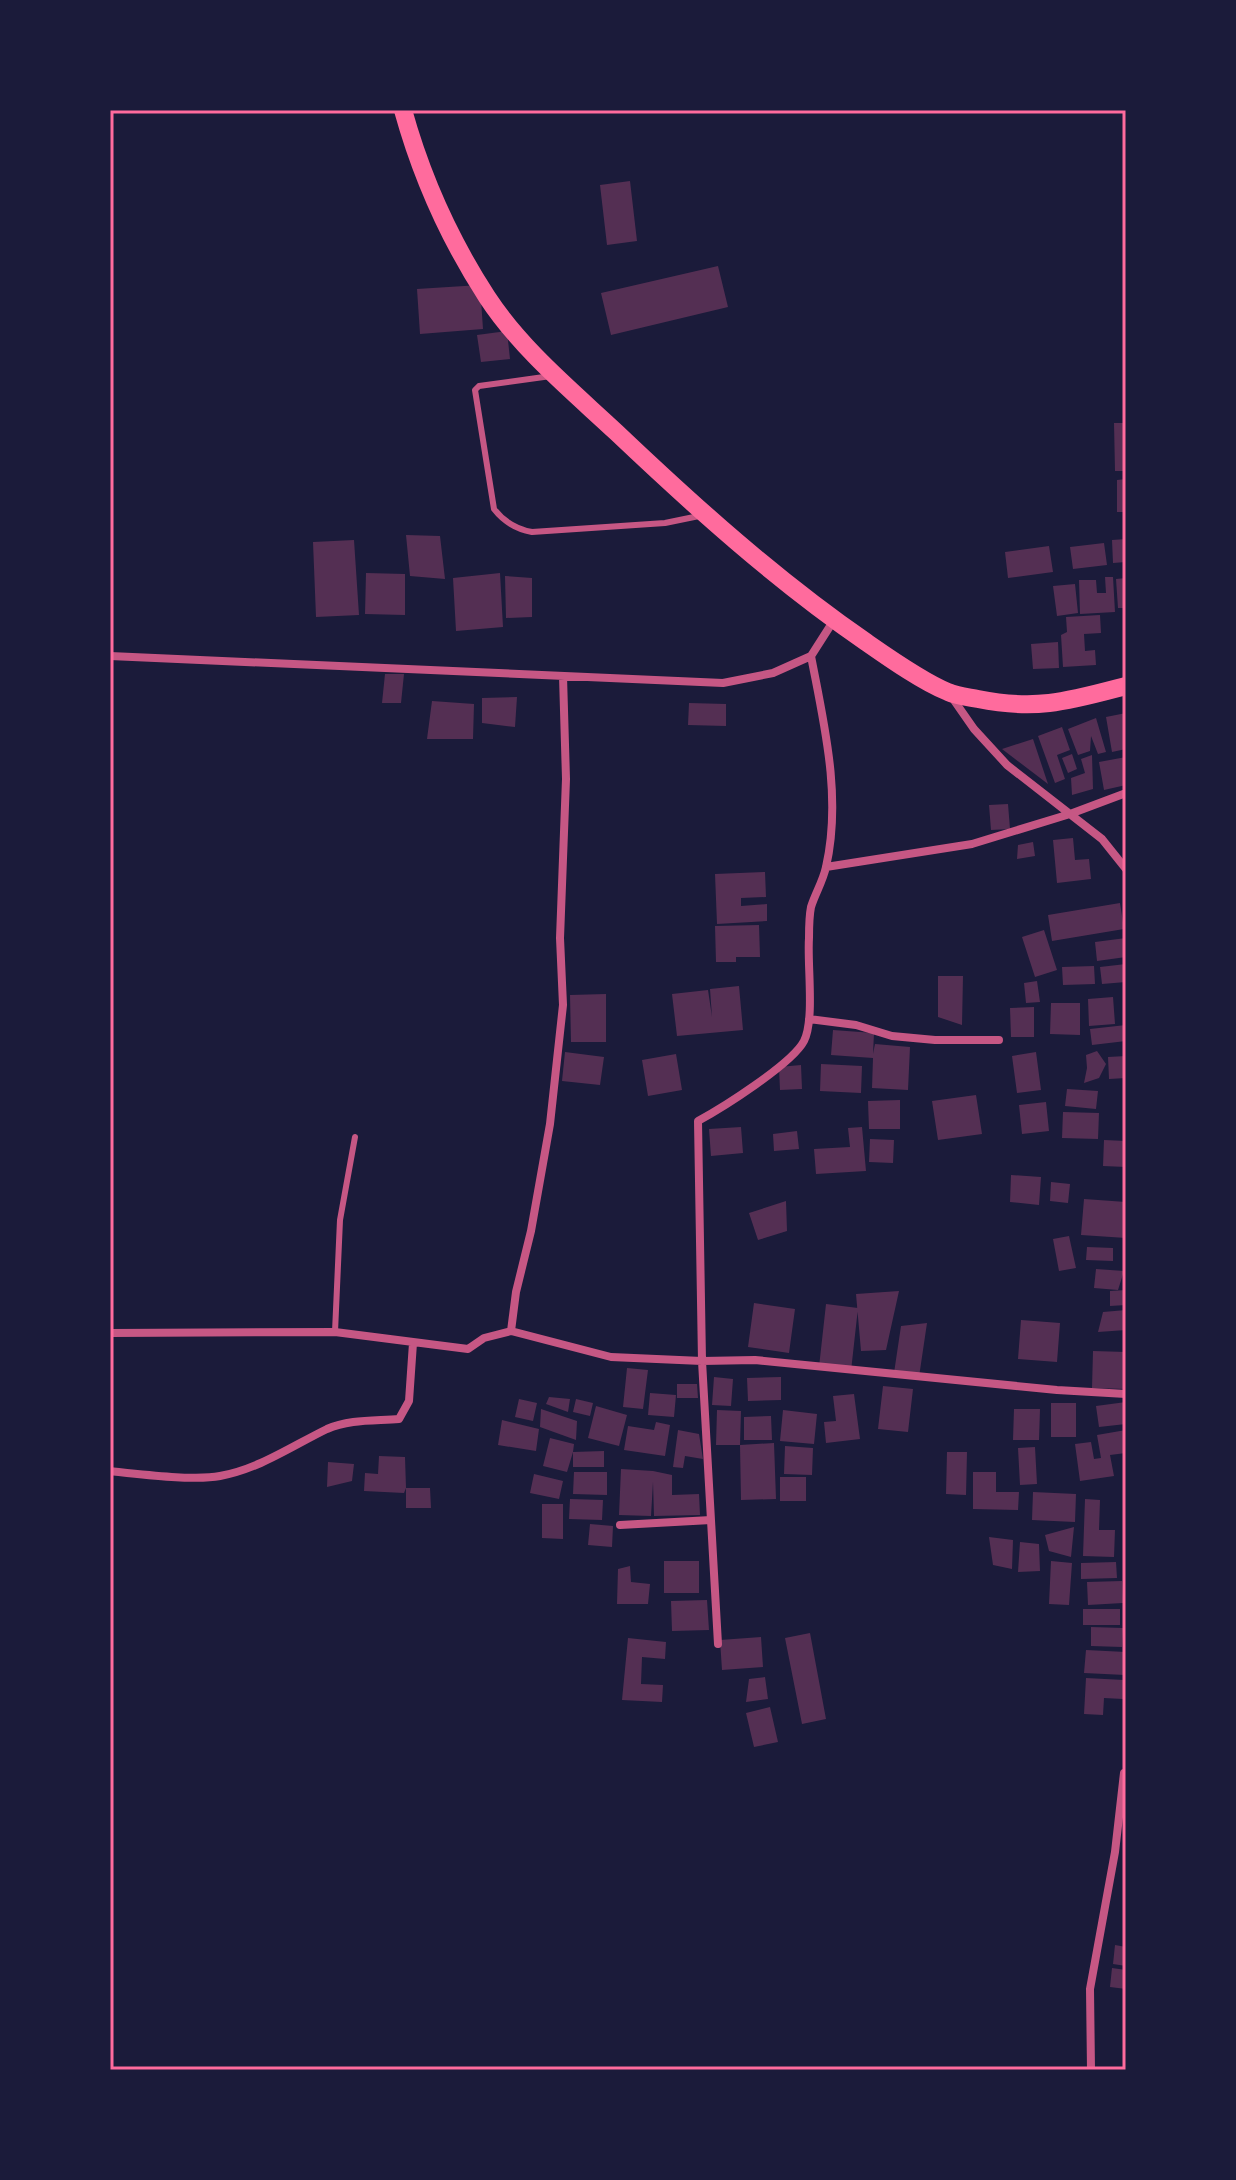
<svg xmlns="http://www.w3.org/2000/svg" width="1236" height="2180" font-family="Inter,sans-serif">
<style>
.building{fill:#542f53}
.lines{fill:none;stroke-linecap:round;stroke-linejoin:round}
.service{stroke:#c65784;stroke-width:6}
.minor{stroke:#c65784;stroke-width:8}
.trunk{stroke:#ff6b9d;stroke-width:18}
.neatline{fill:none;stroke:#ff6b9d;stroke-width:3}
</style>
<rect width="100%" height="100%" fill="#1b1b3a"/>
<path class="building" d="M 630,181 L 637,241 L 607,245 L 600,185 Z
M 718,266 L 728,307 L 611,335 L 601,293 Z
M 480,285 L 483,329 L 420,334 L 417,289 Z
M 507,331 L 510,359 L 481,362 L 477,335 Z
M 1114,423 L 1126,423 L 1126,471 L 1115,471 Z
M 1126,479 L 1126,512 L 1117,512 L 1117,480 Z
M 406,535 L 440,536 L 445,579 L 410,576 Z
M 1126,539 L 1126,562 L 1113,563 L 1112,540 Z
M 354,540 L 359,615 L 316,617 L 313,542 Z
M 1104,543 L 1107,565 L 1073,569 L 1070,547 Z
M 1049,546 L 1053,572 L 1008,578 L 1005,552 Z
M 366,573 L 405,574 L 405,615 L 365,614 Z
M 500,573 L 503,627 L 456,631 L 453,578 Z
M 505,576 L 532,578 L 532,617 L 506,618 Z
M 1105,577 L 1113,577 L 1115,612 L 1080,614 L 1079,580 L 1096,580 L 1097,593 L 1106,593 Z
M 1126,578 L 1126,608 L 1118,608 L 1116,579 Z
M 1075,584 L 1078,613 L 1057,616 L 1053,586 Z
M 1100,615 L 1101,633 L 1084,634 L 1085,651 L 1095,650 L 1096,665 L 1063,667 L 1061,635 L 1067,632 L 1066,617 Z
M 1058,642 L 1059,668 L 1033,669 L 1031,644 Z
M 385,674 L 404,674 L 401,703 L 382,703 Z
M 517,697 L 515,727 L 482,723 L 482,698 Z
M 432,701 L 474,704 L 473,739 L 427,739 Z
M 689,703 L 726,704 L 726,726 L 688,725 Z
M 1126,713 L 1126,749 L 1112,752 L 1106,717 Z
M 1096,718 L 1106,752 L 1098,754 L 1091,736 L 1090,751 L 1078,755 L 1068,729 Z
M 1062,727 L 1070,750 L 1057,755 L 1065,779 L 1055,783 L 1038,736 Z
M 1033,739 L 1048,784 L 1002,749 Z
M 1072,754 L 1077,769 L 1068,773 L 1062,758 Z
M 1092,755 L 1093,789 L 1072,795 L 1071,778 L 1085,773 L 1081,759 Z
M 1126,757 L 1126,785 L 1104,790 L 1099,762 Z
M 1008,804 L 1010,829 L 991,830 L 989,805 Z
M 1073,838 L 1075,860 L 1089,859 L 1091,879 L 1057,883 L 1053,840 Z
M 1033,842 L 1035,856 L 1017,859 L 1018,845 Z
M 765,872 L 766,897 L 741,898 L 741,906 L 767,904 L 767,921 L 717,924 L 715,874 Z
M 1120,903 L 1124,929 L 1052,941 L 1048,915 Z
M 759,925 L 760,957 L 736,957 L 736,962 L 716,962 L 715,926 Z
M 1044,930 L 1057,970 L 1035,977 L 1022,937 Z
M 1126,938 L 1126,957 L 1097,961 L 1095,942 Z
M 1126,964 L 1126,982 L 1102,984 L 1100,967 Z
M 1094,966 L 1095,984 L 1063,985 L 1062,967 Z
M 938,976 L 963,976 L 962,1025 L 938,1017 Z
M 1037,981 L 1040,1002 L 1026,1003 L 1024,983 Z
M 739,986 L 743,1030 L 677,1036 L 672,994 L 708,990 L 712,1017 L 710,989 Z
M 606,994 L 606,1042 L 571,1042 L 570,995 Z
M 1113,997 L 1115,1024 L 1089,1026 L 1088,999 Z
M 1051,1003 L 1080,1003 L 1080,1035 L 1050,1034 Z
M 1034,1007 L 1034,1037 L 1011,1037 L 1010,1008 Z
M 1126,1025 L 1126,1041 L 1092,1045 L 1090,1029 Z
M 833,1030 L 874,1033 L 873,1054 L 875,1044 L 910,1047 L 908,1090 L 872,1088 L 873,1058 L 831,1055 Z
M 1097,1051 L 1106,1064 L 1099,1078 L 1084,1083 L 1087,1068 L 1086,1055 Z
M 565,1052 L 604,1057 L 600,1085 L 562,1081 Z
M 1036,1052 L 1041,1090 L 1017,1093 L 1012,1056 Z
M 676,1054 L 682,1090 L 648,1096 L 642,1060 Z
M 1126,1056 L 1126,1078 L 1109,1079 L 1108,1057 Z
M 821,1064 L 862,1066 L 861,1093 L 820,1091 Z
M 801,1065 L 802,1089 L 780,1090 L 779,1067 Z
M 1067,1089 L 1098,1091 L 1096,1109 L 1065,1106 Z
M 976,1095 L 982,1134 L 938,1140 L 932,1101 Z
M 900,1100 L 900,1129 L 869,1129 L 868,1101 Z
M 1046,1102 L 1049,1131 L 1022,1134 L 1019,1105 Z
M 1063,1112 L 1099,1113 L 1098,1139 L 1062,1138 Z
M 741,1127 L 743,1153 L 711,1156 L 709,1129 Z
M 862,1127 L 866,1171 L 816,1174 L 814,1149 L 850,1147 L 848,1128 Z
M 797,1131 L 799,1149 L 774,1151 L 773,1134 Z
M 870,1139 L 894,1140 L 893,1163 L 869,1162 Z
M 1104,1140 L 1126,1141 L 1126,1167 L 1103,1166 Z
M 1011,1175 L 1041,1177 L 1039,1205 L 1010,1202 Z
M 1051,1182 L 1070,1184 L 1068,1203 L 1050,1201 Z
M 1084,1199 L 1126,1202 L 1126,1238 L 1081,1235 Z
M 786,1201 L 787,1231 L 758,1240 L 749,1213 Z
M 1069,1236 L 1076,1268 L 1059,1271 L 1053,1239 Z
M 1087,1247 L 1113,1248 L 1113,1261 L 1086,1260 Z
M 1096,1269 L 1124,1271 L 1118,1290 L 1094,1288 Z
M 1126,1290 L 1126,1305 L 1110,1306 L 1110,1291 Z
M 899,1291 L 886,1350 L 861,1351 L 856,1294 Z
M 754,1303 L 795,1309 L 789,1353 L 748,1347 Z
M 826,1304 L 858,1308 L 851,1371 L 819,1367 Z
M 1126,1310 L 1126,1330 L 1098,1332 L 1103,1312 Z
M 1021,1320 L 1060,1323 L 1057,1362 L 1018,1359 Z
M 927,1323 L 919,1377 L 894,1373 L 901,1326 Z
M 1093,1351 L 1126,1352 L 1126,1389 L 1092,1388 Z
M 627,1368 L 648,1370 L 643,1409 L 623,1407 Z
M 714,1377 L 733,1379 L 731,1406 L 712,1405 Z
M 781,1377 L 781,1400 L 748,1401 L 747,1378 Z
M 677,1384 L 697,1384 L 698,1398 L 677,1398 Z
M 883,1386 L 913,1389 L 908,1432 L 878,1429 Z
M 650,1393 L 676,1395 L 674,1417 L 648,1415 Z
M 854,1394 L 860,1439 L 826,1443 L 824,1422 L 836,1421 L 833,1396 Z
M 549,1397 L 570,1399 L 568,1412 L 546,1404 Z
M 519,1399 L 537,1403 L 533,1421 L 515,1417 Z
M 576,1399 L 593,1403 L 590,1416 L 573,1412 Z
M 1126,1402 L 1126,1424 L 1099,1427 L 1096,1406 Z
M 1051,1403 L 1076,1403 L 1076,1437 L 1051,1437 Z
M 596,1406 L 627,1415 L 619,1446 L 588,1438 Z
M 541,1409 L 577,1421 L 576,1440 L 540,1427 Z
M 1014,1409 L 1040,1409 L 1039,1440 L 1013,1440 Z
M 717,1410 L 741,1411 L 740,1445 L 716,1445 Z
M 783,1410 L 817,1414 L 814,1444 L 780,1441 Z
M 771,1416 L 772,1440 L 744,1440 L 744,1417 Z
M 502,1420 L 539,1429 L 536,1451 L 498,1445 Z
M 656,1422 L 670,1425 L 665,1456 L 624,1450 L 628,1426 L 654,1430 Z
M 678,1430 L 699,1434 L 703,1459 L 685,1456 L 683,1468 L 673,1467 Z
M 1126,1430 L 1126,1453 L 1110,1455 L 1114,1476 L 1080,1481 L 1075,1444 L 1091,1442 L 1094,1459 L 1101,1458 L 1097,1435 Z
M 550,1438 L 574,1444 L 573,1452 L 604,1451 L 604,1467 L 573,1467 L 573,1452 L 567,1472 L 543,1466 Z
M 774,1443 L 776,1499 L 741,1500 L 740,1445 Z
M 785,1446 L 813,1448 L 812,1475 L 784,1474 Z
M 1035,1447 L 1037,1484 L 1020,1485 L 1018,1448 Z
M 947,1452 L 967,1452 L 966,1495 L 946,1494 Z
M 379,1456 L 405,1457 L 406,1488 L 430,1488 L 431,1508 L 406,1508 L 406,1488 L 404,1493 L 364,1491 L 365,1473 L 378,1474 Z
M 328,1462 L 354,1464 L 352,1481 L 327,1487 Z
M 621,1469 L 653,1471 L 672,1475 L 672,1495 L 699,1494 L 700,1515 L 654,1516 L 653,1482 L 651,1516 L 619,1515 Z
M 574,1472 L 607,1472 L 607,1495 L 573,1494 Z
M 973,1472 L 996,1472 L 996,1492 L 1019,1492 L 1018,1510 L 973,1509 Z
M 534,1474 L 563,1481 L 559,1499 L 530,1493 Z
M 780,1477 L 806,1477 L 806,1501 L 780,1501 Z
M 1033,1492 L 1076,1494 L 1075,1522 L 1032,1520 Z
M 570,1499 L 603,1500 L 602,1520 L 569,1519 Z
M 1085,1499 L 1100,1500 L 1099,1530 L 1115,1530 L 1114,1557 L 1083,1556 Z
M 542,1504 L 563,1504 L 563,1539 L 542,1538 Z
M 590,1524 L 613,1526 L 612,1547 L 588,1545 Z
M 1074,1527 L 1071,1557 L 1049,1551 L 1045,1535 Z
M 989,1537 L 1013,1540 L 1012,1569 L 993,1565 Z
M 1020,1542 L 1039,1544 L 1040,1571 L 1018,1572 Z
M 664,1561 L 699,1561 L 699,1593 L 664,1593 Z
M 1051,1561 L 1072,1563 L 1069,1605 L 1049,1604 Z
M 1116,1562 L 1117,1578 L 1081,1579 L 1081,1563 Z
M 630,1566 L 631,1582 L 650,1584 L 648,1604 L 617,1604 L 618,1569 Z
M 1122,1581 L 1123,1603 L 1088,1605 L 1087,1582 Z
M 707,1600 L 709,1630 L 672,1631 L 671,1601 Z
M 1083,1609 L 1120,1609 L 1120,1625 L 1083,1625 Z
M 1091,1627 L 1123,1628 L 1122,1647 L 1091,1646 Z
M 810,1633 L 826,1719 L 802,1724 L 785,1638 Z
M 761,1637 L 763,1667 L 722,1670 L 720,1640 Z
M 628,1638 L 666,1642 L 665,1659 L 642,1657 L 641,1684 L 663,1685 L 662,1702 L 622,1700 Z
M 1086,1650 L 1126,1652 L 1125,1675 L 1084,1673 Z
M 765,1677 L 768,1699 L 746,1702 L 749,1679 Z
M 1086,1678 L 1124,1680 L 1123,1699 L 1104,1698 L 1103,1715 L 1084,1714 Z
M 770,1707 L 778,1742 L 754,1747 L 746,1713 Z
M 1115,1945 L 1126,1947 L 1126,1966 L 1113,1964 Z
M 1112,1968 L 1126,1970 L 1126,1989 L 1110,1987 Z"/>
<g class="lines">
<path class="service" d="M 551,376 L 479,386 L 475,390 L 494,509 C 504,522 516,529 532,532 L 665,523 L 699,516
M 335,1332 L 340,1220 L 355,1137"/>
<path class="minor" d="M 110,656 L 723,683 L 773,673 L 811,656 L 834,620
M 951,696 L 974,729 L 1007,765 L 1102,839 L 1126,869
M 826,867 L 972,844 L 1070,814 L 1126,793
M 809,1019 L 856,1025 L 892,1036 L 935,1040 L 999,1040
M 511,1331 L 516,1292 L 531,1231 L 550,1124 L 563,1005 L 560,938 L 566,779 L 563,676
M 110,1333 L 335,1332 L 468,1349 L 484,1338 L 511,1331 L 611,1357 L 702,1361 L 755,1360 L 1057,1390 L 1126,1394
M 110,1471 C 138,1474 194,1481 220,1476 C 259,1469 292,1446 327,1429 C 349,1419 376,1421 399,1419 L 409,1401 L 413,1343
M 620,1525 L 711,1520
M 718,1644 L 702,1361 L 698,1121 C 722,1108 792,1064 804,1041 C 815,1019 807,964 809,938 C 809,928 809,917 811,907 C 815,894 823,881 826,867 C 842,797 824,724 811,656
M 1091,2070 L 1090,1989 L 1115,1852 L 1124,1773"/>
<path class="trunk" d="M 403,110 C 421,175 450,240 487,297 C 521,349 571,390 616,432 C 695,507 776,580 866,642 C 889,658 923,682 948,692 C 957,696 968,697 978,699 C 1037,711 1069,701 1126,686"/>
</g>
<rect width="1236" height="2180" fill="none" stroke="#1b1b3a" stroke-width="224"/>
<rect x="112" y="112" width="1012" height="1956" class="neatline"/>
</svg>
